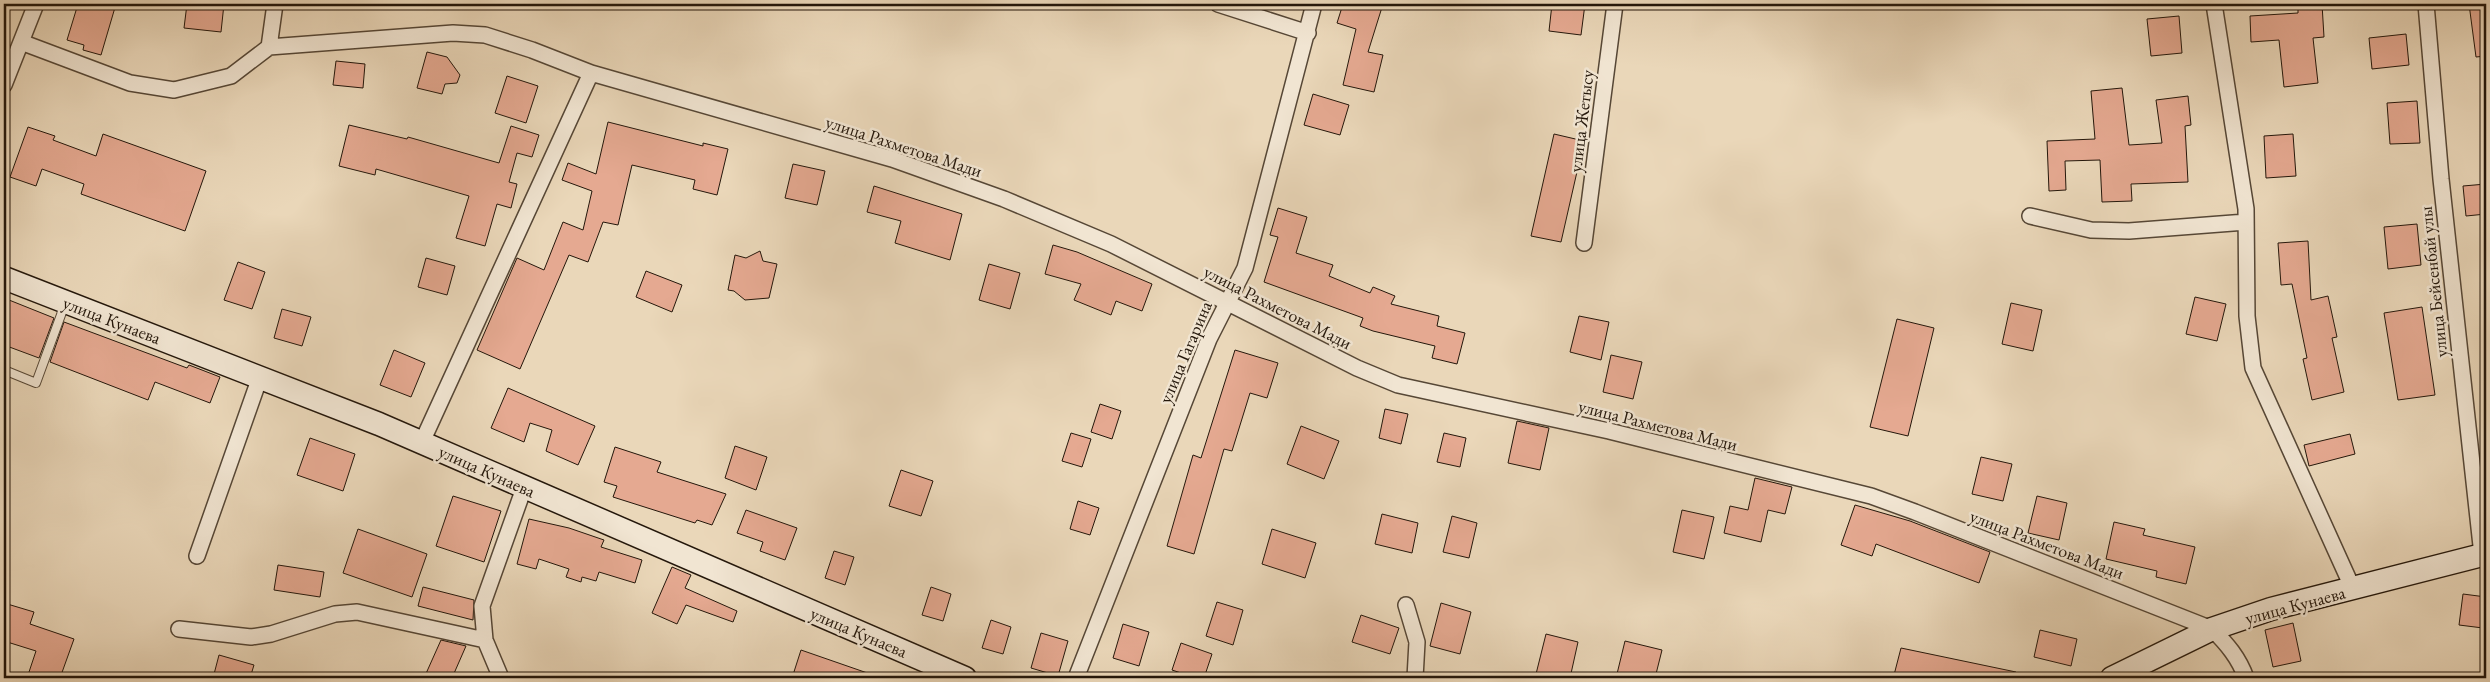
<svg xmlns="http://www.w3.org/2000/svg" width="2490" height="682" font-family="'EB Garamond',serif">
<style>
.building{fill:#e5a991;stroke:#24170b}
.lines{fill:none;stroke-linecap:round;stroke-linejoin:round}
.service-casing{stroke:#564736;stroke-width:10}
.minor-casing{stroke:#564736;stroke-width:18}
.secondary-casing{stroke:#24170b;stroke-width:25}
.service{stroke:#f1e5d2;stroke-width:8}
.minor{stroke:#f1e5d2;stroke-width:15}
.secondary{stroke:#f1e5d2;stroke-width:22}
.labels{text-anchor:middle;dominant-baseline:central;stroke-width:5;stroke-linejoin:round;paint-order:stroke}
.street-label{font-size:18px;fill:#24170b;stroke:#f1e5d2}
</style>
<rect width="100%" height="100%" fill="#ead7b9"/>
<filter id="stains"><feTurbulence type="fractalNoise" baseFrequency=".004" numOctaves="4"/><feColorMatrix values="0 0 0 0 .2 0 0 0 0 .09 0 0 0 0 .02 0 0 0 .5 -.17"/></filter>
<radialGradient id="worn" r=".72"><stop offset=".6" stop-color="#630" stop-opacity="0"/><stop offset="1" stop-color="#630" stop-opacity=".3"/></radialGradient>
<path class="building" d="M 78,4 L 116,4 L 101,55 L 83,50 L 84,45 L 67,40 Z
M 187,4 L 224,4 L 221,32 L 184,28 Z
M 1343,4 L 1383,4 L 1368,52 L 1383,55 L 1374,92 L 1343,85 L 1356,29 L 1337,23 Z
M 1552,4 L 1585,4 L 1581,35 L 1549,31 Z
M 2298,4 L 2322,4 L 2324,37 L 2313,38 L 2318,83 L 2284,87 L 2279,40 L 2251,42 L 2250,16 L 2298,13 Z
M 2469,4 L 2486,4 L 2486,56 L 2476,57 Z
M 2179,16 L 2182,53 L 2151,56 L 2147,19 Z
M 2406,34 L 2409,65 L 2372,69 L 2369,38 Z
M 427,52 L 447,57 L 460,75 L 457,83 L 445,84 L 442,94 L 417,88 Z
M 336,61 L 365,64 L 363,88 L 333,85 Z
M 507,76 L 538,86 L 526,123 L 495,113 Z
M 2122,88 L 2129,145 L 2162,143 L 2156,100 L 2188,96 L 2191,125 L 2185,126 L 2188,182 L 2131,184 L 2132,201 L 2102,202 L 2100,160 L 2065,161 L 2066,190 L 2049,191 L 2047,141 L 2095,139 L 2091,91 Z
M 1313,94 L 1349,105 L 1340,135 L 1304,125 Z
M 2417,101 L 2420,143 L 2390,144 L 2387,103 Z
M 608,122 L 703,146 L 703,143 L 728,149 L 717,195 L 693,189 L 695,180 L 632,165 L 618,225 L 603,222 L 588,262 L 569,255 L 520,369 L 477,350 L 517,258 L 544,270 L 563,222 L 583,230 L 592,191 L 562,180 L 568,163 L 596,174 Z
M 349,125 L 407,139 L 408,137 L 499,163 L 511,126 L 539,135 L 532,157 L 517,153 L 509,182 L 517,184 L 511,208 L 497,204 L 485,246 L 456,238 L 469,196 L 376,169 L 375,175 L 339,166 Z
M 28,127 L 55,136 L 53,140 L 96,156 L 103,134 L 206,171 L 185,231 L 81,194 L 84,184 L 42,169 L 36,186 L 10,177 Z
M 1554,134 L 1584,141 L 1561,242 L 1531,236 Z
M 2293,134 L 2296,176 L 2266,178 L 2264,136 Z
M 793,164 L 825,171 L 817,205 L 785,198 Z
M 2486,184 L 2486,214 L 2466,216 L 2463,186 Z
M 874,186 L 962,214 L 950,260 L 895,243 L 901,221 L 867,212 Z
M 1278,208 L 1307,217 L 1296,253 L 1333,265 L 1329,276 L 1370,293 L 1373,287 L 1395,296 L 1391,304 L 1439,316 L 1437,326 L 1465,333 L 1457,364 L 1432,358 L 1435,346 L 1373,331 L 1360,326 L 1363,318 L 1264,282 L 1278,237 L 1270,235 Z
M 2417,224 L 2421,265 L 2388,269 L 2384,227 Z
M 2308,241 L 2311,300 L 2328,296 L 2337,337 L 2332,338 L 2344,392 L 2312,400 L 2303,359 L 2307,358 L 2292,284 L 2281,285 L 2278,243 Z
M 1053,245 L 1077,252 L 1152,284 L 1142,311 L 1116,301 L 1111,315 L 1074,300 L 1081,284 L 1045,274 Z
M 760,251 L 763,261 L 777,264 L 769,298 L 745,300 L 734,291 L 728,290 L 735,255 L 746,258 Z
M 426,258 L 455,266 L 447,295 L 418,287 Z
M 238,262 L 265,272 L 252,309 L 224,300 Z
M 989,264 L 1020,273 L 1010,309 L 979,300 Z
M 646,271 L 682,285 L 672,312 L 636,297 Z
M 2195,297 L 2226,304 L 2217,341 L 2186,334 Z
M 4,298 L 54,318 L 39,358 L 4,345 Z
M 2011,303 L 2042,310 L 2033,351 L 2002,344 Z
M 2422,307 L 2435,395 L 2398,400 L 2384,313 Z
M 282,309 L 311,317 L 302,346 L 274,338 Z
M 1579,316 L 1609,322 L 1601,360 L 1570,352 Z
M 1897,319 L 1934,328 L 1908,436 L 1870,427 Z
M 64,322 L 187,368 L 189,365 L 220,377 L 210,403 L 155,382 L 148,400 L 50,362 Z
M 394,350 L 425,363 L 411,397 L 380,385 Z
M 1235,350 L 1278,363 L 1267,398 L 1250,393 L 1232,451 L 1224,449 L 1194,554 L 1167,546 L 1193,455 L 1201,458 Z
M 1611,355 L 1642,362 L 1633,399 L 1603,392 Z
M 508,388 L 595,426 L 578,465 L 546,451 L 552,430 L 530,423 L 524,442 L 491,428 Z
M 1100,404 L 1121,411 L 1112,439 L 1091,432 Z
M 1385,409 L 1408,414 L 1401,444 L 1379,438 Z
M 1517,421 L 1549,428 L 1540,470 L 1508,463 Z
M 1301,426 L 1339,441 L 1324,479 L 1287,464 Z
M 1071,433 L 1091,439 L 1082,467 L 1062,461 Z
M 1444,433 L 1466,438 L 1460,467 L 1437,462 Z
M 2350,434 L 2355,454 L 2309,466 L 2304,445 Z
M 310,438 L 355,454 L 343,491 L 297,475 Z
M 735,446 L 767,457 L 756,490 L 725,478 Z
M 615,447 L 661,462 L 657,472 L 726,494 L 712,525 L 697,520 L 695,523 L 613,497 L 617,486 L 604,482 Z
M 1981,457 L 2012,464 L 2003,501 L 1972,494 Z
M 901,470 L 933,481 L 921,516 L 889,506 Z
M 1755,478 L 1792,487 L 1785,514 L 1768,510 L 1761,542 L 1724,533 L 1730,506 L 1748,510 Z
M 453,496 L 501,511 L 484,562 L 436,546 Z
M 2037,496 L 2067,503 L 2059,540 L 2028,533 Z
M 1078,501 L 1099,508 L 1090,535 L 1070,529 Z
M 1855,505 L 1910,521 L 1990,552 L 1979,583 L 1876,544 L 1872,556 L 1841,545 Z
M 746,510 L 797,528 L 785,560 L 760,551 L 763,542 L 737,533 Z
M 1682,510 L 1714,517 L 1704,559 L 1673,552 Z
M 1382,514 L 1418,523 L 1412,553 L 1375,544 Z
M 1452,516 L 1477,523 L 1469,558 L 1443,552 Z
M 529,519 L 569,528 L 604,540 L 601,547 L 642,560 L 635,583 L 599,572 L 596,581 L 582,577 L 581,582 L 566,577 L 569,569 L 539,559 L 536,569 L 517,564 Z
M 2114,522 L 2145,529 L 2143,535 L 2195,547 L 2186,584 L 2156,577 L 2157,571 L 2106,559 Z
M 358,529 L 427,554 L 412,597 L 343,573 Z
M 1272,529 L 1316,543 L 1305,578 L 1262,564 Z
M 834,551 L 854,557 L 845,585 L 825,578 Z
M 278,565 L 324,572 L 320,597 L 274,590 Z
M 672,567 L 691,575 L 685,588 L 737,611 L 733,622 L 686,605 L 677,624 L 652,613 Z
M 423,587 L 474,600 L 473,620 L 418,606 Z
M 931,587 L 951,594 L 943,621 L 922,615 Z
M 2463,594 L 2486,597 L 2483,628 L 2459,625 Z
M 1217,602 L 1243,610 L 1233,645 L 1206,636 Z
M 4,603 L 34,612 L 30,624 L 74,639 L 60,678 L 27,678 L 36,651 L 4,641 Z
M 1441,603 L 1471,612 L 1460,654 L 1430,646 Z
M 1361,615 L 1399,628 L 1390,654 L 1352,642 Z
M 991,620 L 1011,627 L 1003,654 L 982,648 Z
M 2293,623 L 2301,661 L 2273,667 L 2265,630 Z
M 1123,624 L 1149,632 L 1139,666 L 1113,658 Z
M 2040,630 L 2077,639 L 2071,666 L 2034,657 Z
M 1041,633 L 1068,641 L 1058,676 L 1031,668 Z
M 1546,634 L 1578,642 L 1570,678 L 1535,678 Z
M 441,640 L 466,646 L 452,678 L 424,678 Z
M 1625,641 L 1662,650 L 1655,678 L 1616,678 Z
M 1181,643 L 1212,654 L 1204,678 L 1196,678 L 1172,670 Z
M 1901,648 L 2016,672 L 2016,678 L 1908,678 L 1894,675 Z
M 801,650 L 876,676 L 875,678 L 792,678 Z
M 219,655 L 254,665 L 250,678 L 213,678 Z"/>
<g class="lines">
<defs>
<path id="service" d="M 4,370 L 36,383 L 65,304"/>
<path id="minor" d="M 1218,4 L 1308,33
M 2214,4 L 2246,209 L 2247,316 L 2253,368 L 2353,589
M 2426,4 L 2441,179 L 2482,555
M 21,42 L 130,83 L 174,90 L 231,76 L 269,47 L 275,4
M 269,47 L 453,33 L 485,35 L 532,50 L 591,73 L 892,159 L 1004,199 L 1111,244 L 1357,368 L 1398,385 L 1609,431 L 1871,496 L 1915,512 L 2212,629 C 2227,644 2239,658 2246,678
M 4,85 L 36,4
M 2030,216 L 2091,230 L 2129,231 L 2246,222
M 1584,243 L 1615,4
M 422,442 L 591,73
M 197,556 L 260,377
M 1406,605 L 1417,642 L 1415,678
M 179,629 L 251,637 L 271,634 L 335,614 L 357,612 L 485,640
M 501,678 L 485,640 L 482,606 L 524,488
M 1076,678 L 1209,339 L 1245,268 L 1314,4"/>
<path id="secondary" d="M 4,278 L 379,424 L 965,678
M 2112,678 L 2212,629 L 2271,609 L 2486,554"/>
</defs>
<use href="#service" class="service-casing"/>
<use href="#minor" class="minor-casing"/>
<use href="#secondary" class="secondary-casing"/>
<use href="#service" class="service"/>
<use href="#minor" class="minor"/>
<use href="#secondary" class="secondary"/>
</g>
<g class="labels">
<g class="street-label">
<text transform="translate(1581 121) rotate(-83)">улица Жетысу</text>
<text transform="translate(904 146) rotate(18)">улица Рахметова Мади</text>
<text transform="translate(2433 282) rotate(-96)">улица Бейсенбай улы</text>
<text transform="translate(1278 307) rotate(27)">улица Рахметова Мади</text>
<text transform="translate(112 320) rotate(21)">улица Кунаева</text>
<text transform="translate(1185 352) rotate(-67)">улица Гагарина</text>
<text transform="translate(1658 425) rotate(14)">улица Рахметова Мади</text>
<text transform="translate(487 471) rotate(24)">улица Кунаева</text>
<text transform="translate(2047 544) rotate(21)">улица Рахметова Мади</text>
<text transform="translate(2295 605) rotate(-15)">улица Кунаева</text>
<text transform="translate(859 632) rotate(23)">улица Кунаева</text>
</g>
</g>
<rect width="2490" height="682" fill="none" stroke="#ead7b9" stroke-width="20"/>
<rect x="5" y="5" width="2480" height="672" fill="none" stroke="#24170b" stroke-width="2.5"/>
<rect x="10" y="10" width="2470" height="662" fill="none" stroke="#24170b"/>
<rect width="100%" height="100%" filter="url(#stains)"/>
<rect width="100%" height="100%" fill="url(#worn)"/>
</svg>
